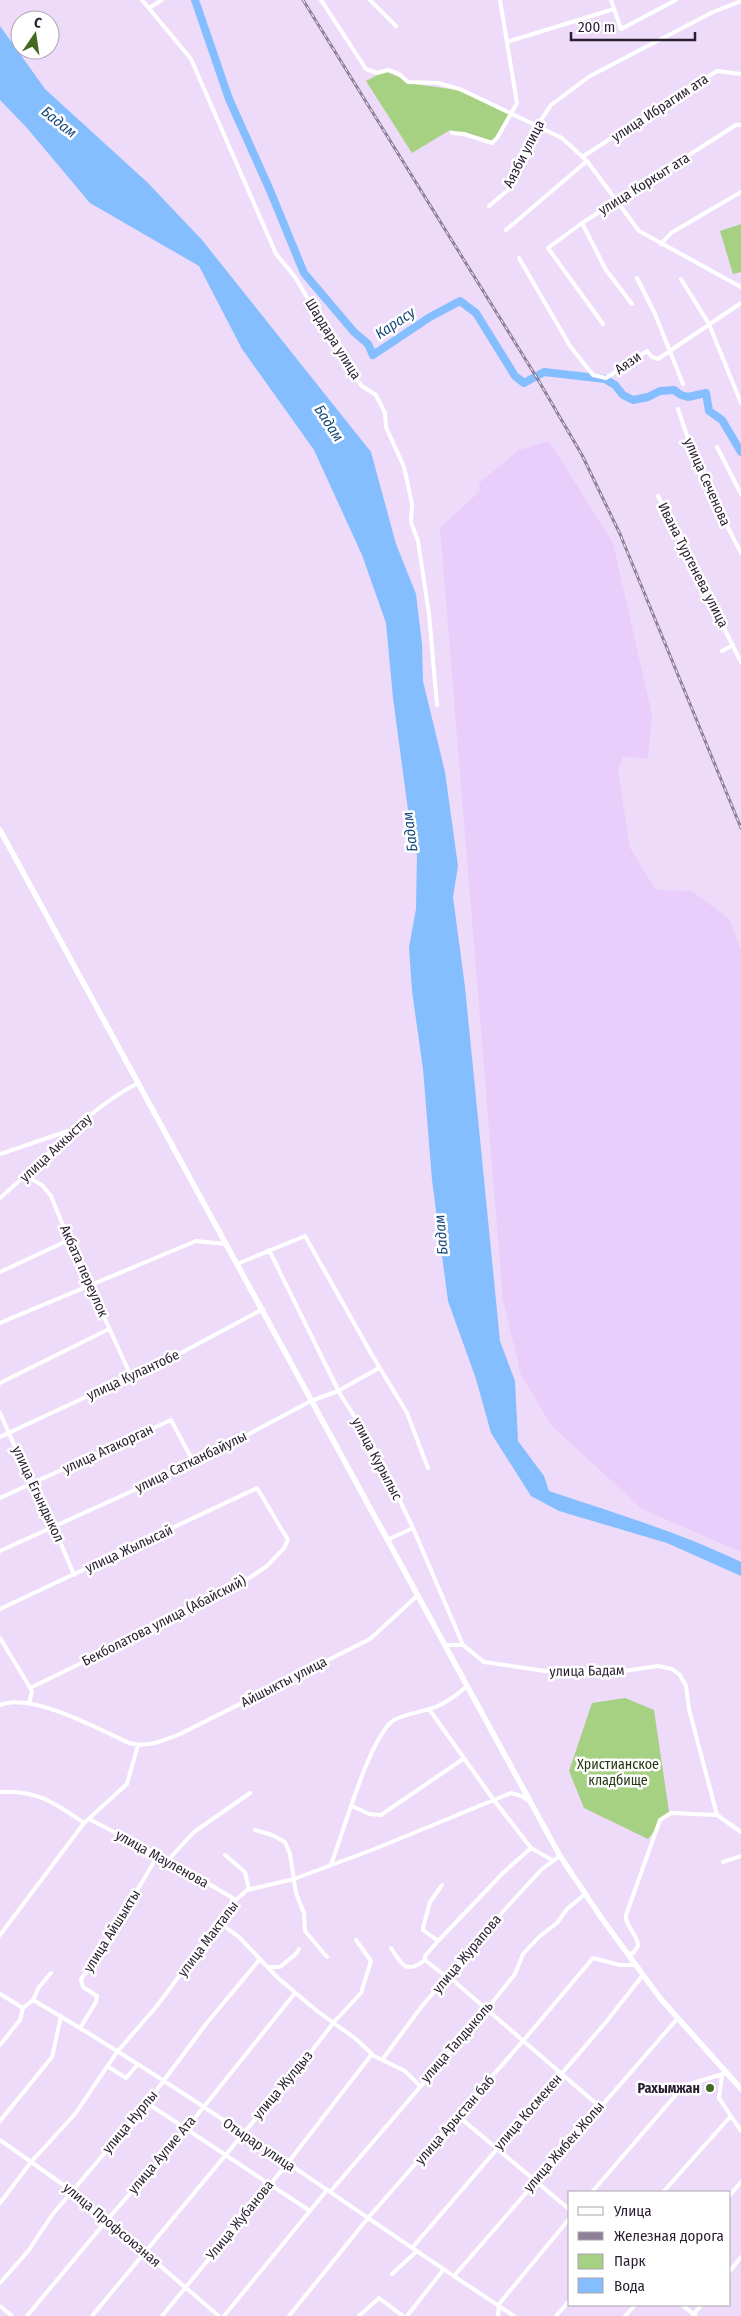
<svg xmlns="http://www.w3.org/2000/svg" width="741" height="2316" font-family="'Fira Sans Condensed',sans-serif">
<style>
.built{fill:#e9cefc}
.green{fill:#a6d182}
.water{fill:#85befe}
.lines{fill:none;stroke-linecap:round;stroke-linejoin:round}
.river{stroke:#85befe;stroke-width:8}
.minor{stroke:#fff;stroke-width:4}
.highway{stroke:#fff;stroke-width:5.5}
.rail-casing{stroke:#8e8098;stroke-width:3}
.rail{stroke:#fff;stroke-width:1;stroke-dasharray:4;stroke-linecap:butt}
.poi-dot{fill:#456921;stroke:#fff;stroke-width:2}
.labels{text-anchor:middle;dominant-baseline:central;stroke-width:5;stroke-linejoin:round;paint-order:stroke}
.street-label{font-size:14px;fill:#2a1f31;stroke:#fff}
.park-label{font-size:14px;fill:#243811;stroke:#fff}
.poi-label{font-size:14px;font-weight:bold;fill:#2a1f31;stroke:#fff;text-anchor:end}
.water-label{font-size:15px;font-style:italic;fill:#1a4c7e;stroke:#fff}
</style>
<rect width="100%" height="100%" fill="#eddbf9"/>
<path class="built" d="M 549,441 L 613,543 L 652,715 L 648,758 L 623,757 L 618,770 L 630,848 L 656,890 L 692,891 L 729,919 L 741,950 L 741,1552 L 642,1509 L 551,1425 L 521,1375 L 503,1300 L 440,528 L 480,491 L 479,483 L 519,450 Z"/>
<path class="green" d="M 385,71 L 415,84 L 457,90 L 510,114 L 494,141 L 450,130 L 412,153 L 366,81 Z
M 741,224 L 741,272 L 733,274 L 720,231 Z
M 625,1698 L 654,1710 L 669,1812 L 648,1839 L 584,1808 L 569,1771 L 592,1703 Z"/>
<path class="water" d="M 0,26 L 45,89 L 148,183 L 202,240 L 371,452 L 396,544 L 416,594 L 422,644 L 423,681 L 445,772 L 458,866 L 453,897 L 465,987 L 500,1341 L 515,1381 L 518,1441 L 544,1476 L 549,1491 C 614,1513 679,1532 741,1562 L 741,1576 L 667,1543 L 559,1511 L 531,1496 L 491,1433 L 476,1379 L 448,1301 L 432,1180 L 423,1069 L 412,991 L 409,947 L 416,909 L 417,855 L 408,810 L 393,698 L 386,623 L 362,555 L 314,450 L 242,349 L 199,266 L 90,203 L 27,128 L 0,100 Z"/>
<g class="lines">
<path class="river" d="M 195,0 L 229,99 L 269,188 L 304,273 L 354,332 L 368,344 L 373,355 L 430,317 L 460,301 L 476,313 L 515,376 L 524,383 L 544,372 L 605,379 L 615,385 L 623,395 L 633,400 L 648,397 L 660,391 L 674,390 L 681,395 L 688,397 L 706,393 L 709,411 L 722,420 L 741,452"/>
<path class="minor" d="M 142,0 L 191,59 L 276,254 L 295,277 L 354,376 L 362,386 L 376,395 L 385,413 L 386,427 L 404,467 L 412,504 L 411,522 L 418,541 L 429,614 L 437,705
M 321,0 L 366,69 L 377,73 L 388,70 L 399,74 L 408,82 L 438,83 L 460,89 L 562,138 L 587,161 L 639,231 L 741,287
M 370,0 L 396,26
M 611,0 L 621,29 L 676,0
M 149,8 L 162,0
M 507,42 L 614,9
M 452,133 L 464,134 L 492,143 L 497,138 L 517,103 L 500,0
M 582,157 L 717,71 L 741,74
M 489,206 L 508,190 L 518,172 L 537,126 L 551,105 L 590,76 L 713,12 L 741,1
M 582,223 L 606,270 L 632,304
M 506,230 L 587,161
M 661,244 L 671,233 L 741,192
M 519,258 L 570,346 L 593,375 L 606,378 L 647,351 L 652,357 L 658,359 L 741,303
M 637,278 L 655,314 L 683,384
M 681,279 L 709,324 L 741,403
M 603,324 L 548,248 L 582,223 L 736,125 L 741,125
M 678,409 L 699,471 L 741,553
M 717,447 L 741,494
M 658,496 L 741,662
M 722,651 L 733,645
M 0,1154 L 68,1131
M 26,1176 L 42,1185 L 51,1196 L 69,1240 L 131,1376
M 0,1198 C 46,1159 84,1111 138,1083
M 269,1250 L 340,1394 L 373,1445 L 413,1528 L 463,1645
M 237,1264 L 305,1236 L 372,1355 L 407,1413 L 428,1468
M 0,1272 L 69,1240
M 0,1323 L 196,1241 L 226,1244
M 0,1383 L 109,1329
M 0,1413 L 48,1522 L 54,1527 L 74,1575
M 0,1437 L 131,1376 L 151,1369 L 263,1309
M 0,1498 L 171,1420 L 194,1463
M 387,1540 L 413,1528
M 0,1551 L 194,1463 L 311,1401 L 338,1391 L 379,1368
M 0,1609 L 257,1488 L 288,1540 L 284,1548 L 267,1566 L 230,1591 L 30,1688
M 0,1638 L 32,1691 L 29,1704
M 444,1645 L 463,1645 L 484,1662 L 545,1671 L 610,1673 L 658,1666 L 672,1669 L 680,1675 L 686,1686 L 689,1709 L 717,1815 L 741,1832
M 0,1705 C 31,1692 99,1729 129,1743 C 148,1748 162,1741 180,1734 L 370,1639 L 417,1596
M 429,1709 L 493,1799 L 531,1848 L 504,1872 L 438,1941
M 0,1792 C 37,1790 55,1803 84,1823
M 352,1806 L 369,1814 L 381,1815 L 463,1759
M 89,1819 L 168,1860 L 236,1900
M 255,1830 L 272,1835 L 285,1842 L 290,1854 L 296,1893 L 304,1913 L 305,1931 L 327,1957
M 531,1848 L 552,1860
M 225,1855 L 245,1872 L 249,1890
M 168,1860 L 194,1832 L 250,1793
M 723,1862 L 741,1856
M 331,1864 C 343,1834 370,1735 394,1720 C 407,1713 424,1712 438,1706 C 449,1701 458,1694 467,1686
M 442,1885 L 430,1902 L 423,1928 L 423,1930 L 438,1941 L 425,1956 L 425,1960 L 444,1975 L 448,1976 L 599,2106
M 220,1923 L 239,1937 L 278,1978 L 317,2011 L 356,2039 L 374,2056 L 405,2071 L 420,2086
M 0,1935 L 84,1823 L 127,1784 L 138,1745
M 391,1948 C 401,1964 406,1975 425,1960
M 627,1954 L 633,1953 L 638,1946 C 638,1934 625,1927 626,1915 L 660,1820 L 671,1813 L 717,1815
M 268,1967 L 280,1967 L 296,1954 L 299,1949
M 0,1994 L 23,2008 L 33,2000 C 199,2097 354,2211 514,2316
M 33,2000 L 39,1987 L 51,1973
M 80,2028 L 96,2002 L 97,1996 L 83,1987 L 81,1979 L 98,1956 L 158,1855
M 0,2045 L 20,2020 L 23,2008
M 382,2060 L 422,2006 L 507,1907 L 542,1869 L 560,1856
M 107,2066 L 126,2078 L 138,2064
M 722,2075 L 719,2098 L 741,2131
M 147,2103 L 310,2211
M 458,2116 L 570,2210
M 0,2121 L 52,2057 L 61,2016
M 0,2140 L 72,2191 L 219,2316
M 330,2192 L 487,2009 L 515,1974 L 523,1954 L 540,1936 L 557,1923 L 567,1909 L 585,1894
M 592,2192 L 680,2090 L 690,2084 L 726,2073
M 663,2192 L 730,2117
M 730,2195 L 741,2182
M 0,2203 L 31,2162 L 75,2114 L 117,2052 L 156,2007 L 236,1900 L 247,1890 L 294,1879 L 377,1848 L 511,1793 L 521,1796 L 529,1801
M 412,2248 L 606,2022 L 643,1975
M 730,2271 L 741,2257
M 392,2274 L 417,2251
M 454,2276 L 677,2019
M 0,2283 L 29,2250 L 52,2215 L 147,2103 L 206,2024 L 260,1959
M 682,2305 L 696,2316
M 0,2306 L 12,2316
M 693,2315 L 701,2305
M 27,2316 L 107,2220 L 186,2129 L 295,1993
M 92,2316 L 311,2052 L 334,2022 L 361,1993 L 371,1961 L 356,1940
M 162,2316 L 287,2164 L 372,2054
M 224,2316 L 327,2190
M 289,2316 L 368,2218 L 523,2041 L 593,1958 L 620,1965 L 635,1965
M 359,2316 L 379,2298 L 403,2316
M 407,2316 L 444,2269
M 498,2316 L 499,2304 L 570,2218
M 556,2316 L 570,2300
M 625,2316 L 635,2305"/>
<path class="highway" d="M 0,830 L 560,1856 L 600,1916 L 660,1998 L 741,2089"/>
<defs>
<path id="rail" d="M 303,0 L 537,378 L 582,455 L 620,534 L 741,828"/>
</defs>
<use href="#rail" class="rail-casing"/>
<use href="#rail" class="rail"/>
</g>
<circle class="poi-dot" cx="710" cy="2088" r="5"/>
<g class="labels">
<g class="street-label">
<text transform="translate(660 108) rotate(-33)">улица Ибрагим ата</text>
<text transform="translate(524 154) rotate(-63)">Аязби улица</text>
<text transform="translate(644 184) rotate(-32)">улица Коркыт ата</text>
<text transform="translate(333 339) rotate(58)">Шардара улица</text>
<text transform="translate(628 363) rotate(-35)">Аязи</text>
<text transform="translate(707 482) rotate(66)">улица Сеченова</text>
<text transform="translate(693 565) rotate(63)">Ивана Тургенева улица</text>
<text transform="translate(56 1148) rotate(-43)">улица Аккыстау</text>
<text transform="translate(84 1271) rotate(66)">Акбата переулок</text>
<text transform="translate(133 1375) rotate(-25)">улица Кулантобе</text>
<text transform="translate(108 1449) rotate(-25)">улица Атакорган</text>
<text transform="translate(377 1459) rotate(62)">улица Курылыс</text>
<text transform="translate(191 1462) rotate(-26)">улица Сатканбайулы</text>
<text transform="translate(38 1494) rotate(65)">улица Егындыкол</text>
<text transform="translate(129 1549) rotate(-25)">улица Жылысай</text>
<text transform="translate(164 1621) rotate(-27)">Бекболатова улица (Абайский)</text>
<text transform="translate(587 1671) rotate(-1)">улица Бадам</text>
<text transform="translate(284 1682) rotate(-27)">Айшыкты улица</text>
<text transform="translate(162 1859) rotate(29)">улица Мауленова</text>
<text transform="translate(112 1931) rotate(-58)">улица Айшыкты</text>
<text transform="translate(208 1939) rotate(-53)">улица Макталы</text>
<text transform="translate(467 1954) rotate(-50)">улица Журапова</text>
<text transform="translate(457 2042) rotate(-49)">улица Талдыколь</text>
<text transform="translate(283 2085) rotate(-50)">улица Жулдыз</text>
<text transform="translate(528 2112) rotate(-49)">улица Космекен</text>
<text transform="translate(455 2120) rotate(-49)">улица Арыстан баб</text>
<text transform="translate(130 2122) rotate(-50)">улица Нурлы</text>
<text transform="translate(259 2145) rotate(34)">Отырар улица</text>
<text transform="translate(564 2147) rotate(-49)">улица Жибек Жолы</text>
<text transform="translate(162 2155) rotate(-50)">улица Аулие Ата</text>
<text transform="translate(240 2220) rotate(-51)">Улица Жубанова</text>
<text transform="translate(112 2225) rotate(40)">улица Профсоюзная</text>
</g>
<g class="park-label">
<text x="618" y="1764">Христианское<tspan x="618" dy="16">кладбище</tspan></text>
</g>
<g class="poi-label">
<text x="700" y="2088">Рахымжан</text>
</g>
<g class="water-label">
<text transform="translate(59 122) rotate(39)">Бадам</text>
<text transform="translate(395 323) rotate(-34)">Карасу</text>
<text transform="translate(329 423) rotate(57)">Бадам</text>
<text transform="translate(410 832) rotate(-97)">Бадам</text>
<text transform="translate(441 1235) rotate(-95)">Бадам</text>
</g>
</g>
<rect x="568" y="2191" width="162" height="115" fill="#ffffff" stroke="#aaa5ad"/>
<rect x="578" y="2207" width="25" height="8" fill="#ffffff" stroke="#aaa5ad"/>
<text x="614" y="2216" font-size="15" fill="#2a1f31">Улица</text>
<rect x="578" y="2232" width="25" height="8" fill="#8e8098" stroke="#aaa5ad"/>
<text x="614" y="2241" font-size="15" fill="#2a1f31">Железная дорога</text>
<rect x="578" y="2254" width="25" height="15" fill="#a6d182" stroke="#aaa5ad"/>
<text x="614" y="2266" font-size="15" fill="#2a1f31">Парк</text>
<rect x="578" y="2278" width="25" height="15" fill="#85befe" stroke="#aaa5ad"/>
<text x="614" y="2291" font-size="15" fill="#2a1f31">Вода</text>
<g transform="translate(35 35) rotate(13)"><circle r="24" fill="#ffffff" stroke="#aaa5ad"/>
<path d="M0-4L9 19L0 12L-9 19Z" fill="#456921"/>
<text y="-8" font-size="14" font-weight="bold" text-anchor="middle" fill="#2a1f31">С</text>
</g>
<path d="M571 32v8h124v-8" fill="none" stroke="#2a1f31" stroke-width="2.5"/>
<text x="578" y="32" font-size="15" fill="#2a1f31" stroke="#ffffff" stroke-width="4" paint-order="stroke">200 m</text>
</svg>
